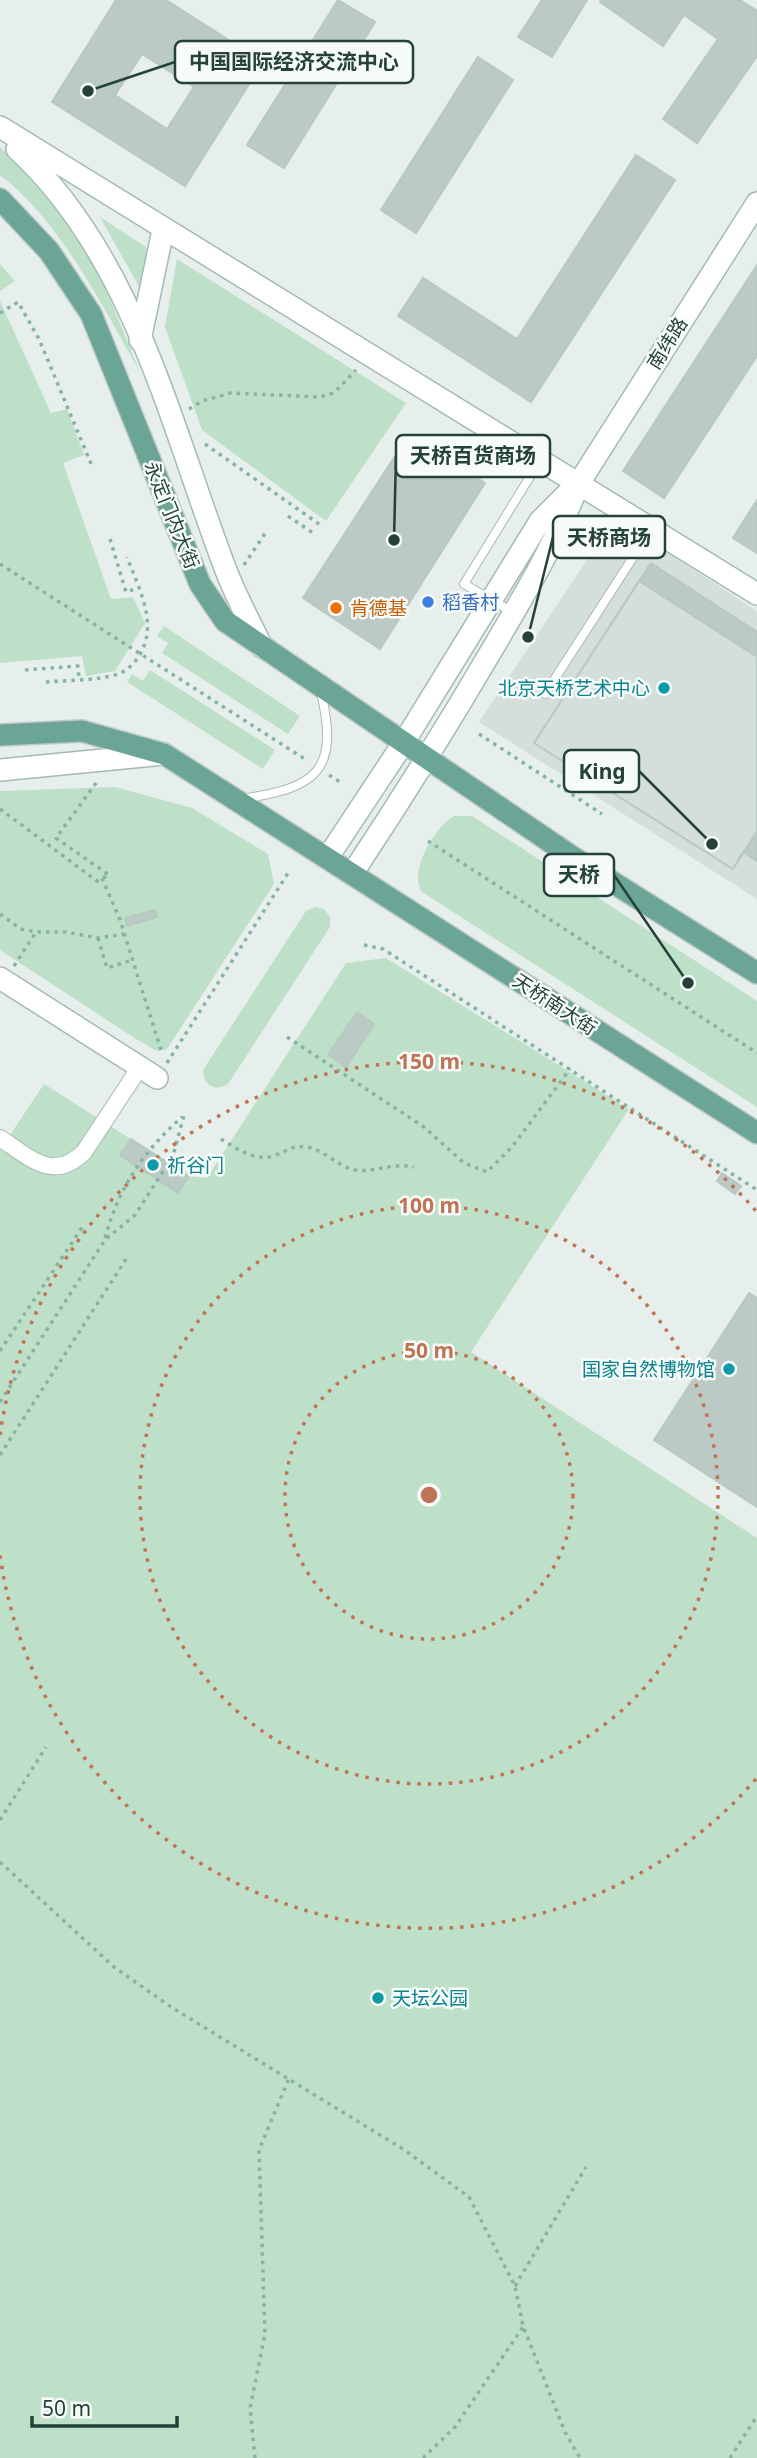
<svg xmlns="http://www.w3.org/2000/svg" width="757" height="2458" font-family="'Noto Sans','Noto Sans SC',sans-serif">
<style>
.built{fill:#d4dfda}
.green{fill:#bfe0c8}
.building{fill:#bbcac4;stroke:#b8c9c2;stroke-width:2;fill-rule:evenodd}
.lines{fill:none;stroke-linecap:round;stroke-linejoin:round}
.lane-casing{stroke:#a8b8b2;stroke-width:10}
.street-casing{stroke:#a8b8b2;stroke-width:18}
.secondary-casing{stroke:#a4bbb3;stroke-width:24}
.primary-casing{stroke:#c2cac8;stroke-width:24}
.path{stroke:#86b3a5;stroke-width:3.5;stroke-dasharray:3.5 5;stroke-linecap:butt}
.lane{stroke:#fff;stroke-width:8}
.street{stroke:#fff;stroke-width:16}
.secondary{stroke:#fff;stroke-width:21}
.primary{stroke:#6aa596;stroke-width:21}
.ring{fill:none;stroke:#c07456;stroke-width:3.5;stroke-dasharray:3.5 7}
.shop-dot{fill:#3f7fe0;stroke:#f7fbf9;stroke-width:2.5}
.food-dot{fill:#e8710a;stroke:#f7fbf9;stroke-width:2.5}
.culture-dot{fill:#0f9aa8;stroke:#f7fbf9;stroke-width:2.5}
.labels{text-anchor:middle;dominant-baseline:central;stroke-width:5;stroke-linejoin:round;paint-order:stroke}
.street-label{font-size:19px;fill:#24423a;stroke:#f7fbf9}
.shop-label{font-size:19px;fill:#366cbe;stroke:#f7fbf9;text-anchor:start}
.food-label{font-size:19px;fill:#c56008;stroke:#f7fbf9;text-anchor:start}
.culture-label{font-size:19px;fill:#0d838f;stroke:#f7fbf9;text-anchor:end}
.centre{fill:#c07456;stroke:#f7fbf9;stroke-width:3.5}
.ring-label{font-size:21px;text-anchor:middle;font-weight:bold;fill:#c07456;stroke:#f7fbf9;stroke-width:5;stroke-linejoin:round;paint-order:stroke}
.leader{fill:none;stroke:#24423a;stroke-width:2.5}
.callout-dot{fill:#24423a;stroke:#f7fbf9;stroke-width:2.5}
.callout{fill:#f7fbf9;stroke:#24423a;stroke-width:2.5}
.callout-label{font-size:21px;text-anchor:middle;font-weight:bold;fill:#24423a}
</style>
<rect width="100%" height="100%" fill="#e6efeb"/>
<path class="built" d="M 615,518 L 757,611 L 757,899 L 479,722 Z"/>
<path class="green" d="M 0,147 L 49,198 L 98,270 L 140,372 C 102,306 61,222 0,175 Z
M 100,217 L 149,249 L 142,292 Z
M 177,259 L 406,403 L 326,521 L 202,430 L 165,327 Z
M 0,264 L 15,281 L 0,291 Z
M 0,301 L 51,413 L 67,409 L 84,455 L 63,463 L 111,599 L 133,597 L 145,623 L 115,671 L 86,676 L 82,656 L 0,663 Z
M 164,626 L 300,716 L 288,734 L 162,653 L 168,643 L 157,636 Z
M 150,670 L 275,750 L 263,769 L 127,682 L 132,674 L 143,681 Z
M 115,787 L 192,808 L 268,854 L 274,884 L 167,1049 L 157,1051 L 136,1039 L 0,950 L 0,791 Z
M 454,816 L 472,816 L 757,1001 L 757,1107 L 422,892 C 408,871 435,827 454,816 Z
M 315,907 L 324,909 L 330,917 L 330,927 L 228,1084 C 215,1092 204,1086 203,1070 L 306,911 Z
M 386,958 L 629,1109 L 471,1352 L 757,1538 L 757,2458 L 0,2458 L 0,1150 L 44,1084 L 189,1176 L 207,1178 L 346,963 Z"/>
<path class="building" d="M 116,0 L 166,0 L 263,62 L 185,186 L 52,102 ZM 142,54 L 194,87 L 167,129 L 115,95 Z
M 338,0 L 375,22 L 284,168 L 247,145 Z
M 542,0 L 587,0 L 552,57 L 518,37 Z
M 601,0 L 740,0 L 757,11 L 757,56 L 697,143 L 663,119 L 718,39 L 684,15 L 663,46 L 600,2 Z
M 478,57 L 513,80 L 416,233 L 381,210 Z
M 636,155 L 675,180 L 531,402 L 398,316 L 423,278 L 517,339 Z
M 757,265 L 757,356 L 664,498 L 623,471 Z
M 408,436 L 485,483 L 380,649 L 303,598 Z
M 757,500 L 757,553 L 733,538 Z
M 651,563 L 757,632 L 757,861 L 743,852 L 733,869 L 534,743 Z
M 639,581 L 757,657 L 757,831 L 733,869 L 534,743 Z
M 155,910 L 157,917 L 127,926 L 125,918 Z
M 357,1012 L 374,1024 L 346,1067 L 328,1055 Z
M 131,1139 L 189,1176 L 178,1193 L 120,1155 Z
M 722,1173 L 741,1186 L 735,1194 L 717,1181 Z
M 749,1293 L 757,1298 L 757,1507 L 654,1440 Z"/>
<g class="lines">
<defs>
<path id="lane" d="M 514,613 L 464,584 L 539,462
M 545,694 L 650,531
M 241,799 C 315,788 340,773 321,692"/>
<path id="street" d="M 0,1138 C 29,1157 53,1183 84,1152 L 140,1067"/>
<path id="secondary" d="M 0,127 L 757,594
M 17,149 C 133,256 170,423 224,565 C 234,593 249,620 262,647
M 140,340 L 163,230
M 0,770 L 164,754
M 328,857 L 404,742 L 540,521 L 572,489
M 352,874 C 401,800 448,725 493,648 C 525,594 556,542 579,483 L 757,203
M 0,978 L 157,1078"/>
<path id="primary" d="M 0,199 L 49,251 L 91,314 L 200,584 L 225,621 L 574,858 L 757,973
M 0,735 L 82,731 L 164,754 L 757,1133"/>
</defs>
<use href="#lane" class="lane-casing"/>
<use href="#street" class="street-casing"/>
<use href="#secondary" class="secondary-casing"/>
<use href="#primary" class="primary-casing"/>
<path class="path" d="M 0,313 L 18,302 L 39,339 L 92,466
M 189,409 L 202,401 L 231,393 L 319,397 L 334,393 L 356,370
M 205,444 L 319,524
M 288,516 L 313,533
M 110,539 L 126,592 L 138,588
M 0,564 L 308,761
M 244,565 L 266,532
M 25,670 L 78,666 L 79,679
M 46,682 C 67,680 90,681 111,676 C 122,674 130,668 137,659 C 160,626 140,592 127,557
M 479,734 L 602,814
M 329,775 L 343,784
M 0,809 L 97,881 L 109,875 L 56,838 L 99,779
M 428,841 L 757,1053
M 102,878 L 120,920 L 161,1050
M 0,914 L 21,929 L 36,932 L 66,932 L 98,938 L 124,934
M 98,938 L 107,968 L 132,960
M 364,945 L 383,949 L 757,1190
M 14,966 L 36,932
M 287,1037 L 424,1127 L 464,1163 L 487,1172 L 512,1147 L 570,1069
M 167,1063 L 290,870
M 221,1139 C 237,1149 257,1163 276,1155 C 289,1150 292,1145 306,1147 C 324,1149 338,1167 355,1170 C 376,1173 391,1162 414,1167
M 105,1238 C 119,1187 143,1152 182,1117
M 0,1351 L 83,1226
M 0,1402 L 105,1240 L 135,1215 L 173,1156 L 184,1115
M 0,1455 L 128,1256
M 0,1820 L 46,1747
M 0,1862 L 114,1967 L 171,2007 L 403,2149 L 469,2197 L 515,2286 L 523,2326 L 565,2432 L 580,2458
M 515,2286 L 586,2167
M 255,2458 L 250,2408 L 265,2334 L 259,2150 L 289,2078
M 423,2458 L 455,2427 L 523,2327
M 730,2458 L 757,2416"/>
<use href="#lane" class="lane"/>
<use href="#street" class="street"/>
<use href="#secondary" class="secondary"/>
<use href="#primary" class="primary"/>
</g>
<g class="ring">
<circle cx="429" cy="1495" r="144"/>
<circle cx="429" cy="1495" r="289"/>
<path d="M756 1779A433 433 0 0 1 0 1555M0 1435A433 433 0 0 1 756 1211"/>
</g>
<circle class="shop-dot" cx="428" cy="602" r="7"/>
<circle class="food-dot" cx="336" cy="608" r="7"/>
<g class="culture-dot">
<circle cx="664" cy="688" r="7"/>
<circle cx="153" cy="1165" r="7"/>
<circle cx="729" cy="1369" r="7"/>
<circle cx="378" cy="1998" r="7"/>
</g>
<g class="labels">
<g class="street-label">
<text transform="translate(667 343) rotate(-58)">南纬路</text>
<text transform="translate(172 515) rotate(68)">永定门内大街</text>
<text transform="translate(555 1004) rotate(33)">天桥南大街</text>
</g>
<g class="shop-label">
<text x="442" y="602">稻香村</text>
</g>
<g class="food-label">
<text x="350" y="608">肯德基</text>
</g>
<g class="culture-label">
<text x="650" y="688">北京天桥艺术中心</text>
<text x="167" y="1165" text-anchor="start">祈谷门</text>
<text x="715" y="1369">国家自然博物馆</text>
<text x="392" y="1998" text-anchor="start">天坛公园</text>
</g>
</g>
<circle cx="429" cy="1495" r="10" class="centre"/>
<g class="ring-label">
<text x="429" y="1069">150 m</text>
<text x="429" y="1213">100 m</text>
<text x="429" y="1358">50 m</text>
</g>
<path class="leader" d="M88 91L175 62M394 540L396 456M528 637L553 537M712 844L639 771M688 983L614 875"/>
<g class="callout-dot">
<circle cx="88" cy="91" r="7"/>
<circle cx="394" cy="540" r="7"/>
<circle cx="528" cy="637" r="7"/>
<circle cx="712" cy="844" r="7"/>
<circle cx="688" cy="983" r="7"/>
</g>
<g class="callout">
<rect x="175" y="41" width="238" height="42" rx="7"/>
<rect x="396" y="435" width="154" height="42" rx="7"/>
<rect x="553" y="516" width="112" height="42" rx="7"/>
<rect x="564" y="750" width="75" height="42" rx="7"/>
<rect x="544" y="854" width="70" height="42" rx="7"/>
</g>
<g class="callout-label">
<text x="294" y="69">中国国际经济交流中心</text>
<text x="473" y="463">天桥百货商场</text>
<text x="609" y="545">天桥商场</text>
<text x="602" y="779">King</text>
<text x="579" y="882">天桥</text>
</g>
<path d="M32 2416v10h145v-10" fill="none" stroke="#24423a" stroke-width="3.5"/>
<text x="42" y="2416" font-size="21" fill="#24423a" stroke="#f7fbf9" stroke-width="5" paint-order="stroke">50 m</text>
</svg>
